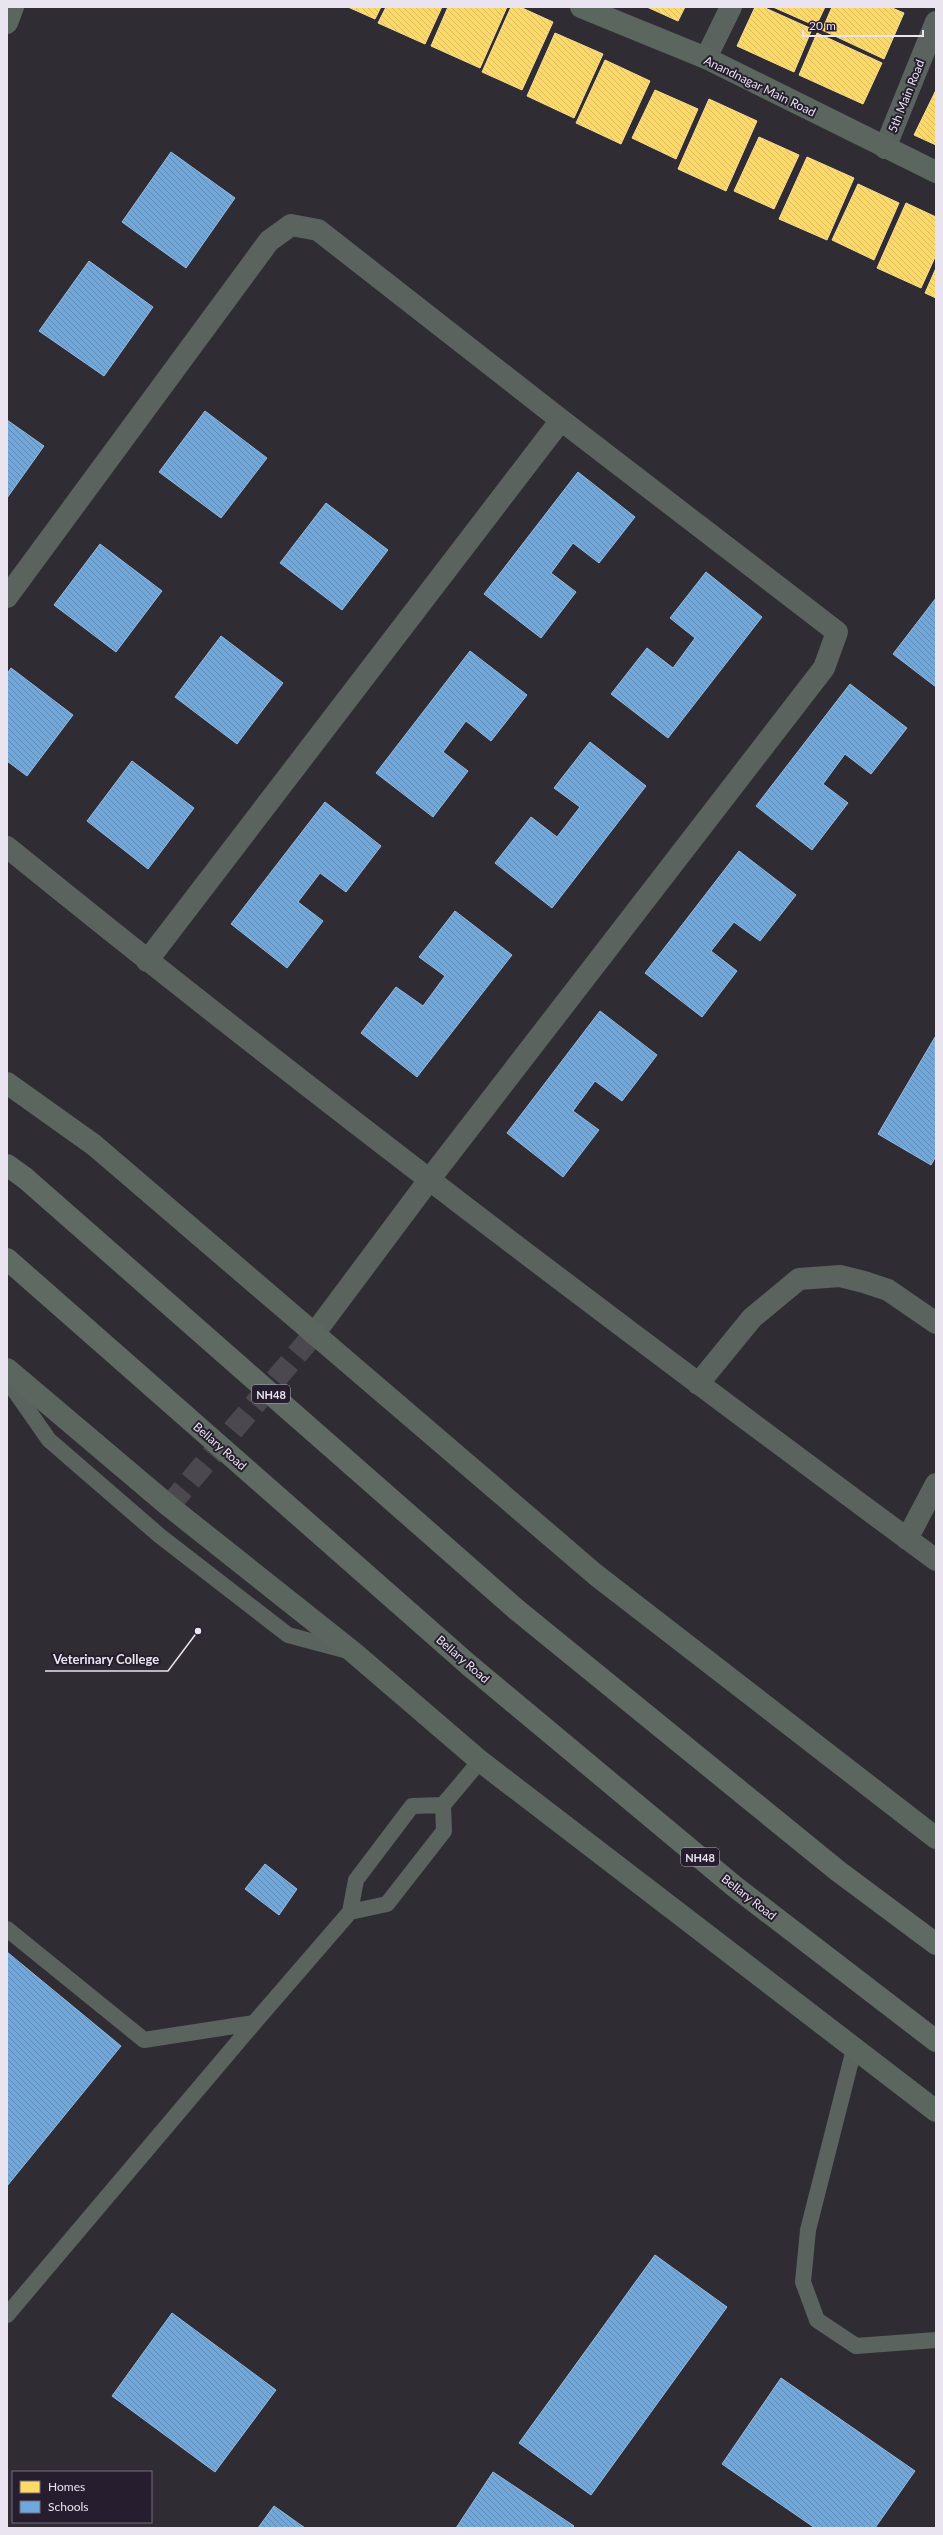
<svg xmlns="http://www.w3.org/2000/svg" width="943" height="2535" font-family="Lato,sans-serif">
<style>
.homes{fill:url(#homes-back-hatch);stroke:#f8dc8f}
.schools{fill:url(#schools-back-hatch);stroke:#94bae2}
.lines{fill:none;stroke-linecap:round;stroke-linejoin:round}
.street-tunnel{stroke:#4c4850;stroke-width:22;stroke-dasharray:22 11;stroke-linecap:butt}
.lane{stroke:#5a635d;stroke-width:16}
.street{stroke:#5a635d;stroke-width:22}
.secondary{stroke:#5b665e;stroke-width:22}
.highway{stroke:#5f6a62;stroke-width:22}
.highway-bridge{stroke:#5f6a62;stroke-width:22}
.labels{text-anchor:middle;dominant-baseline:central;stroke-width:4;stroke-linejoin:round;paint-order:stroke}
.shield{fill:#261e2e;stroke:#aea9b5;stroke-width:1}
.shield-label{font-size:11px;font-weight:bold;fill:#e9e4ef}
.street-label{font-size:12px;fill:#e9e4ef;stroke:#261e2e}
.leader{fill:none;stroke:#e9e4ef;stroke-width:1.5}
.callout-dot{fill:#e9e4ef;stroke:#261e2e;stroke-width:1.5}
.callout-label{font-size:13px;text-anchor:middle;font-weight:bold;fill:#e9e4ef;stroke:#261e2e;stroke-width:4;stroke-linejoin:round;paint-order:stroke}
</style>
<defs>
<pattern id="homes-back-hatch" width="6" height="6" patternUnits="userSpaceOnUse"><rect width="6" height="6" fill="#ffd966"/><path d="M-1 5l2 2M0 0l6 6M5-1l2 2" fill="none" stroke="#dabb60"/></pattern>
<pattern id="schools-back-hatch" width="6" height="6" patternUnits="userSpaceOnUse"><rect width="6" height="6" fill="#6fa8dc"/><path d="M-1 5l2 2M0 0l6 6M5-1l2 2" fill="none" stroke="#638ab0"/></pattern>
</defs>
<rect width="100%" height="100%" fill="#302c34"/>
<path class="homes" d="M 348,7 L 381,7 L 375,19 Z
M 386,7 L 442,7 L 425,44 L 378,23 Z
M 448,7 L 507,7 L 480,68 L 431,46 Z
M 511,7 L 520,7 L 553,22 L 522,90 L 482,72 Z
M 647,7 L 685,7 L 678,21 Z
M 755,7 L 763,7 L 812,29 L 794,72 L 737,46 Z
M 773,7 L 825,7 L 816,26 Z
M 832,7 L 890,7 L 904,13 L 884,59 L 822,30 Z
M 555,33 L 603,54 L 574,118 L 527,96 Z
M 817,33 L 882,63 L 863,104 L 799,75 Z
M 605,60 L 650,81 L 621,144 L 576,123 Z
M 655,90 L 698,109 L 676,159 L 632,138 Z
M 936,90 L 936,145 L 914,135 Z
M 709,99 L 757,121 L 726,191 L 678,169 Z
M 759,137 L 799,155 L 774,209 L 734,191 Z
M 807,157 L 854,178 L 827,240 L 779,219 Z
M 858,184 L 899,203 L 874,260 L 832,240 Z
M 906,203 L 936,217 L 936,255 L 921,288 L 877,268 Z
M 936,268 L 936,298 L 925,293 Z"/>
<path class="schools" d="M 171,152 L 235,198 L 186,268 L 122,222 Z
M 89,261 L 153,307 L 104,376 L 39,331 Z
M 205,411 L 267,458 L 221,518 L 159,472 Z
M 7,420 L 44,446 L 7,498 Z
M 578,472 L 635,517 L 599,563 L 573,543 L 551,573 L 576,592 L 541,638 L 484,594 Z
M 326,503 L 388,550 L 342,610 L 280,563 Z
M 100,544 L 162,591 L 116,652 L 54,605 Z
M 706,572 L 762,617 L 668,738 L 611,694 L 647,648 L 673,668 L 695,638 L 670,618 Z
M 936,598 L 936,687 L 893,654 Z
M 221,636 L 283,683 L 237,744 L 175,697 Z
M 470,651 L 527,695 L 491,741 L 466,721 L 443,752 L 468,771 L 433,817 L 376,773 Z
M 11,668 L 73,715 L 27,776 L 7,761 L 7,674 Z
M 850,684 L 907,728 L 871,774 L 845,754 L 823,784 L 848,803 L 812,850 L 756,806 Z
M 590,742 L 646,786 L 552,908 L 495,863 L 531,817 L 557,837 L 580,807 L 554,788 Z
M 132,761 L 194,808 L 148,869 L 87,821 Z
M 325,802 L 381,846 L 346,892 L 320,873 L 298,902 L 323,921 L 287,968 L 231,924 Z
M 739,851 L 796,895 L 760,941 L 734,922 L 711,951 L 737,971 L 702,1017 L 645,973 Z
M 455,911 L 512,955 L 417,1077 L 361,1033 L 396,987 L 423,1006 L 445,976 L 419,957 Z
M 600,1011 L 657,1055 L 622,1101 L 595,1081 L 573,1111 L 599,1130 L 563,1177 L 507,1133 Z
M 935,1037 L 936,1156 L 931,1165 L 878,1134 Z
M 265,1864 L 297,1889 L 279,1915 L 245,1889 Z
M 7,1952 L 121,2046 L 7,2186 Z
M 655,2255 L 727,2307 L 591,2495 L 519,2443 Z
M 172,2313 L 276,2390 L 215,2472 L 112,2396 Z
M 781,2378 L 915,2471 L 875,2528 L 815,2528 L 722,2464 Z
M 493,2472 L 574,2526 L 572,2528 L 456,2528 Z
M 274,2506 L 305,2528 L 258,2528 Z"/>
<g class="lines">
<path class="street-tunnel" d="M 169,1506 L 314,1334"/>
<path class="lane" d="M 7,1380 L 49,1440 L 160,1536 L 288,1635 L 348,1651
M 350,1912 L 387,1904 L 444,1831 L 443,1805 L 480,1761
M 7,1929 L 144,2040 L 254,2023 L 350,1912 L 356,1880 L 412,1806 L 443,1805
M 854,2049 L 808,2230 L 803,2282 L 817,2320 L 856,2346 L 936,2340
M 7,2315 L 254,2023"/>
<path class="street" d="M 706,58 L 731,7
M 885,148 L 936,22
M 7,597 L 269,241 L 291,225 L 318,230 L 561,420 L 837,632 L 824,668 L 429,1180 L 314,1334
M 7,847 C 310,1093 622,1328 936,1560
M 147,961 L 561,420
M 698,1384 L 752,1318 L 799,1279 L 840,1276 L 864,1282 L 888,1290 L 936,1323
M 907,1539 L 936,1484"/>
<path class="secondary" d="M 581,7 L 706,58 L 936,172
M 7,23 L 13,7
M 7,1083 L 94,1145 L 596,1575 L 936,1838
M 7,1369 L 169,1506 L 353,1652 L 480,1761 L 936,2111"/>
<path class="highway" d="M 7,1165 L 25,1178
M 517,1610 L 838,1871 L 936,1944
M 470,1666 L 734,1886 L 936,2041"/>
<path class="highway-bridge" d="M 25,1178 L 517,1610
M 7,1259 L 470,1666"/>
</g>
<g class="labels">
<g class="shield">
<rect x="252" y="1385" width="38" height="18" rx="3"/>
<rect x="681" y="1848" width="38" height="18" rx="3"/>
</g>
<g class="shield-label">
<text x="271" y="1394">NH48</text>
<text x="700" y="1857">NH48</text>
</g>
<g class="street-label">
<text transform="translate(760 86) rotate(26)">Anandnagar Main Road</text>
<text transform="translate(906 96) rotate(-68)">5th Main Road</text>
<text transform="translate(220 1446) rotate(41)">Bellary Road</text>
<text transform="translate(463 1659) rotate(41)">Bellary Road</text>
<text transform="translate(749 1897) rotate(38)">Bellary Road</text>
</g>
</g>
<path class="leader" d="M198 1631L168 1671H45"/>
<circle class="callout-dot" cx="198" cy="1631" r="4"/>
<g class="callout-label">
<text x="106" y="1664">Veterinary College</text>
</g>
<rect width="943" height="2535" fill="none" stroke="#e9e4ef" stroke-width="16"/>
<rect x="12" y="2471" width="140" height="52" fill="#261e2e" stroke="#746d7b"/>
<rect x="20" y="2481" width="20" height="12" fill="#ffd966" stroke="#746d7b"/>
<text x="48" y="2491" font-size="12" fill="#e9e4ef">Homes</text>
<rect x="20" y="2501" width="20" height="12" fill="#6fa8dc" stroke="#746d7b"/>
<text x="48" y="2511" font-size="12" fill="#e9e4ef">Schools</text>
<path d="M803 30v6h120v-6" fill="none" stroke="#e9e4ef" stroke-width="2"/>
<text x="809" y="30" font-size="12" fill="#e9e4ef" stroke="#261e2e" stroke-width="3" paint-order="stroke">20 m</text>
</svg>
